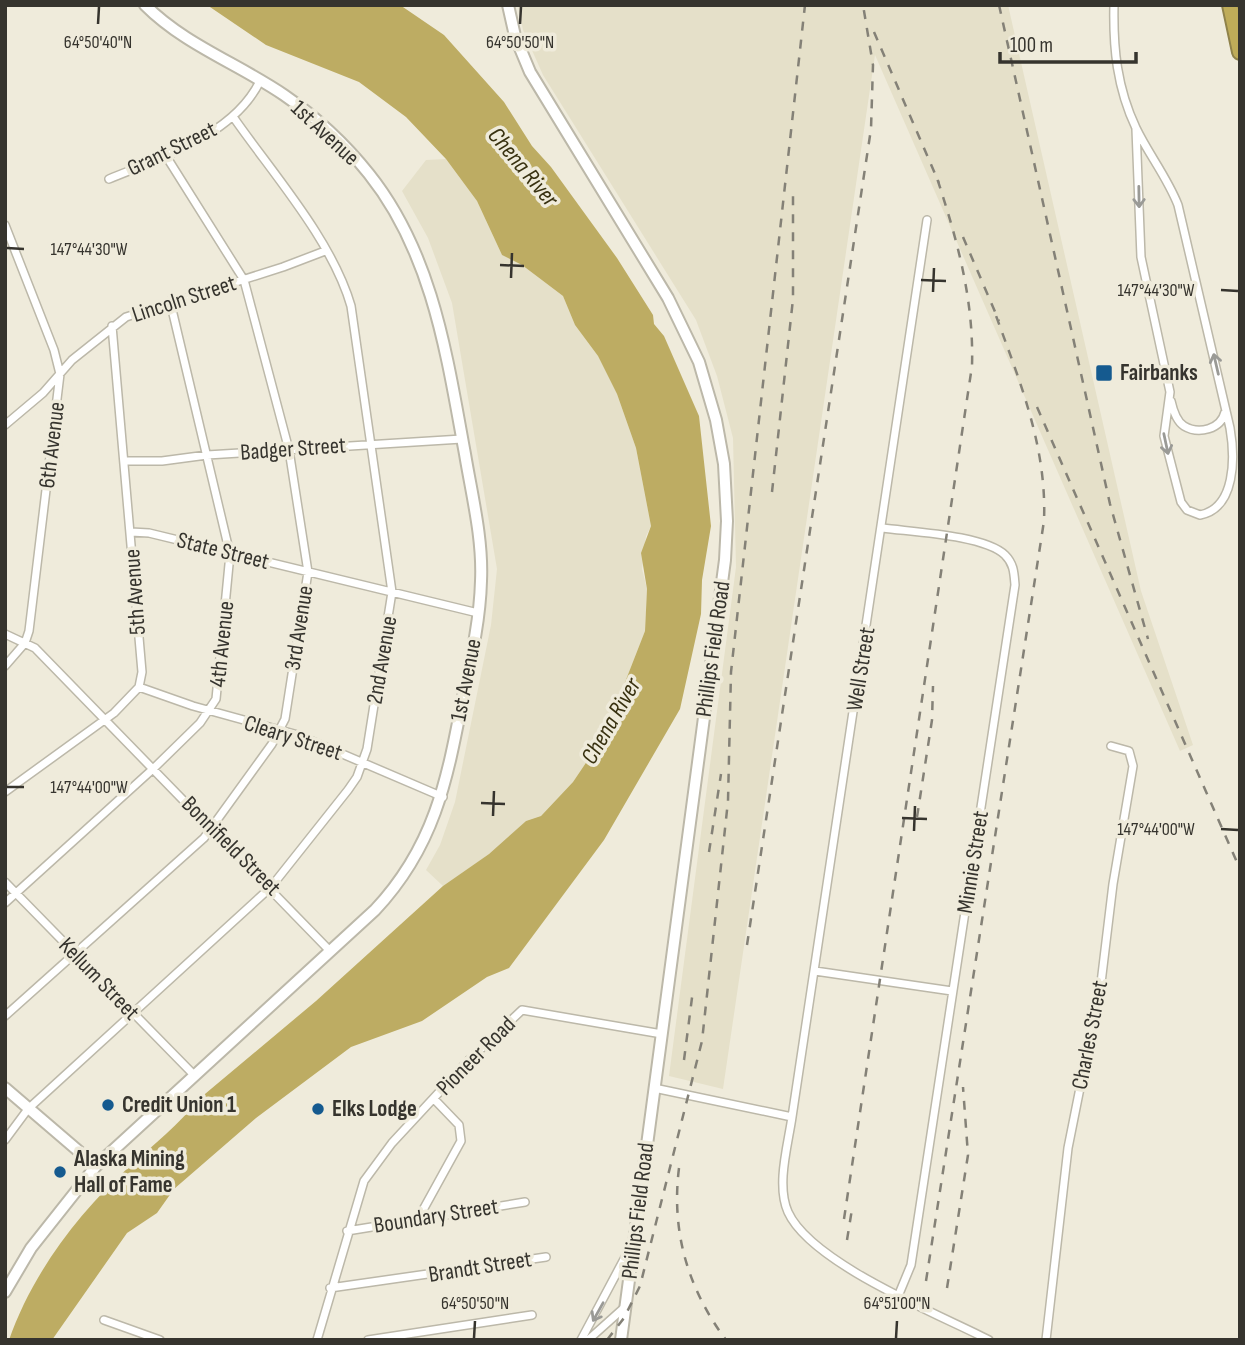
<svg xmlns="http://www.w3.org/2000/svg" width="1245" height="1345" font-family="'Sofia Sans Condensed',sans-serif">
<style>
.built{fill:#e5e0c9}
.water{fill:#bdac63}
.lines{fill:none;stroke-linecap:round;stroke-linejoin:round}
.street-casing{stroke:#bcb8a9;stroke-width:10}
.secondary-casing{stroke:#bcb8a9;stroke-width:14}
.highway-casing{stroke:#8f824a;stroke-width:18}
.street{stroke:#fff;stroke-width:7}
.secondary{stroke:#fff;stroke-width:10}
.highway{stroke:#bfac59;stroke-width:14}
.rail{stroke:#848177;stroke-width:2.5;stroke-dasharray:9 9;stroke-linecap:butt}
.oneway{stroke:#9a9a96}
.ticks{fill:none;stroke:#36342e;stroke-width:2.5}
.poi-dot{fill:#155a8f;stroke:#efebdb;stroke-width:2.5}
.labels{text-anchor:middle;dominant-baseline:central;stroke-width:7;stroke-linejoin:round;paint-order:stroke}
.street-label{font-size:23px;fill:#36342e;stroke:#efebdb}
.poi-label{font-size:23px;font-weight:bold;fill:#36342e;stroke:#efebdb;text-anchor:start}
.water-label{font-size:24px;font-style:italic;fill:#383110;stroke:#efebdb}
.ticks-label{font-size:18px;text-anchor:middle;fill:#36342e;stroke:#efebdb;stroke-width:7;stroke-linejoin:round;paint-order:stroke}
</style>
<rect width="100%" height="100%" fill="#efebdb"/>
<path class="built" d="M 518,5 L 1008,5 L 1141,591 L 1193,745 L 1180,751 L 875,55 L 723,1089 L 669,1076 L 736,567 L 733,438 L 717,376 L 696,320 L 543,75 L 523,30 Z
M 446,159 L 477,201 L 502,255 L 522,265 L 563,296 L 575,325 L 598,356 L 617,394 L 636,448 L 651,526 L 646,536 L 642,569 L 647,589 L 645,631 L 604,736 L 573,782 L 541,816 L 526,821 L 489,854 L 443,886 L 426,870 L 440,845 L 455,802 L 491,625 L 497,569 L 452,303 L 428,238 L 402,191 L 426,160 Z"/>
<path class="water" d="M 207,5 L 400,5 L 444,35 L 504,102 L 532,146 L 551,167 L 617,258 L 653,315 L 654,324 L 664,336 L 699,416 L 711,526 L 702,580 L 701,614 L 680,709 L 604,840 L 509,968 L 487,977 L 422,1021 L 351,1047 L 256,1118 L 174,1189 L 157,1213 L 127,1233 L 52,1340 L 9,1340 C 32,1274 78,1213 130,1166 C 154,1144 179,1125 199,1099 L 316,1001 L 443,886 L 489,854 L 526,821 L 541,816 L 573,782 L 604,736 L 645,631 L 647,589 L 641,553 L 651,526 L 636,448 L 617,394 L 598,356 L 575,325 L 563,296 L 522,265 L 502,255 L 477,201 L 446,159 L 406,117 L 359,82 L 266,45 Z"/>
<g class="lines">
<defs>
<path id="street" d="M 1114,5 C 1113,48 1117,88 1136,128 C 1149,155 1167,177 1178,205 L 1230,428 C 1235,457 1236,508 1200,515 L 1187,510 L 1181,502 L 1164,436 L 1170,392 L 1141,257 L 1136,129
M 109,179 C 162,157 234,135 260,81
M 5,225 L 54,350 L 60,374 L 29,631 L 25,643 L 5,666
M 1171,401 C 1173,410 1176,421 1184,426 C 1199,435 1221,429 1225,412
M 5,425 L 43,393 L 72,360 L 126,317 L 283,267 L 325,251
M 124,461 L 162,461 L 207,455 L 462,439
M 883,528 C 912,532 984,535 1005,555 C 1014,564 1014,573 1015,585 L 911,1265 L 899,1294
M 131,532 L 149,533 L 478,613
M 5,634 L 35,648 L 330,951
M 139,687 L 193,706 L 298,735 L 443,797
M 5,792 L 114,713 L 139,687 L 142,672 L 112,326
M 5,882 L 194,1075
M 5,903 L 154,768 L 200,723 L 216,699 L 230,554 L 170,301
M 815,971 L 952,991
M 5,1016 L 204,838 L 272,744 L 285,719 L 308,572 L 289,450 L 244,280 L 166,156
M 654,1088 L 792,1117 C 788,1145 776,1185 788,1212 C 811,1263 938,1314 989,1340
M 792,1117 L 927,220
M 5,1140 L 28,1109 L 271,887 L 348,790 L 357,777 L 367,749 L 392,592 L 351,306 C 332,240 273,174 234,118
M 418,1219 L 461,1141 L 459,1125 L 434,1099
M 347,1231 L 525,1202
M 330,1288 L 546,1257
M 104,1320 L 160,1340
M 317,1340 L 364,1181 L 392,1143 L 469,1060 L 522,1010 L 662,1034
M 368,1340 L 532,1315
M 581,1340 L 630,1248
M 588,1340 L 626,1306
M 1046,1340 L 1068,1148 L 1101,983 L 1113,884 L 1133,766 L 1129,751 L 1111,746"/>
<path id="secondary" d="M 508,5 L 515,36 L 530,72 L 668,298 L 699,362 L 716,420 L 724,464 L 727,521 L 725,560 L 621,1340
M 5,1088 L 96,1166
M 5,1292 L 31,1248 L 96,1166 L 375,910 C 435,846 447,780 463,697 C 471,659 480,620 481,581 C 483,539 472,496 465,454 C 447,357 433,254 369,174 C 345,144 316,117 284,95 C 237,63 185,45 145,5"/>
<path id="highway" d="M 1230,5 L 1240,52"/>
</defs>
<use href="#street" class="street-casing"/>
<use href="#secondary" class="secondary-casing"/>
<use href="#highway" class="highway-casing"/>
<use href="#street" class="street"/>
<use href="#secondary" class="secondary"/>
<use href="#highway" class="highway"/>
<path class="rail" d="M 999,5 L 1110,504 L 1148,639
M 874,32 L 939,183
M 963,237 L 999,321
M 1037,407 L 1240,869
M 772,492 L 793,299 L 793,188
M 917,817 L 932,720 L 933,686
M 709,852 L 721,774
M 747,945 L 871,129 L 873,65 L 863,5
M 684,1060 L 693,990
M 679,1168 C 671,1232 688,1289 726,1340
M 844,1219 L 972,366 C 974,299 957,239 936,175
M 847,1240 L 852,1209
M 926,1281 L 1044,521 C 1047,447 1020,382 995,313
M 947,1288 L 968,1155 L 963,1087
M 607,1340 L 624,1318 L 640,1286 L 702,1041 L 728,801 L 731,672 L 805,5"/>
</g>
<defs><path id="oneway-shaft" d="M-6 0H5M1.5-3L5.5 0L1.5 3" fill="none" stroke-width="1.6" stroke-linecap="round" stroke-linejoin="round" transform="scale(1.75)"/></defs>
<g class="oneway">
<use href="#oneway-shaft" transform="translate(1139 197) rotate(89)"/>
<use href="#oneway-shaft" transform="translate(1216 364) rotate(-103)"/>
<use href="#oneway-shaft" transform="translate(1166 444) rotate(78)"/>
<use href="#oneway-shaft" transform="translate(598 1312) rotate(119)"/>
</g>
<path class="ticks" d="M 98,24 L 99,7M 520,24 L 521,7M 7,248 L 24,249M 500,265 L 524,266M 511,278 L 512,253M 921,280 L 946,281M 1221,290 L 1238,291M 933,292 L 934,268M 7,787 L 24,787M 481,803 L 505,804M 493,816 L 494,791M 902,818 L 927,819M 1221,829 L 1238,830M 914,831 L 915,806M 474,1338 L 475,1321M 896,1338 L 897,1321"/>
<g class="poi-dot">
<rect x="1095" y="364" width="18" height="18" rx="3.5"/>
<circle cx="108" cy="1105" r="7"/>
<circle cx="318" cy="1109" r="7"/>
<circle cx="60" cy="1172" r="7"/>
</g>
<g class="labels">
<g class="street-label">
<text transform="translate(325 133) rotate(43)">1st Avenue</text>
<text transform="translate(172 149) rotate(-26)">Grant Street</text>
<text transform="translate(184 299) rotate(-18)">Lincoln Street</text>
<text transform="translate(52 445) rotate(-83)">6th Avenue</text>
<text transform="translate(293 449) rotate(-4)">Badger Street</text>
<text transform="translate(223 551) rotate(14)">State Street</text>
<text transform="translate(135 592) rotate(-94)">5th Avenue</text>
<text transform="translate(299 628) rotate(-81)">3rd Avenue</text>
<text transform="translate(222 644) rotate(-84)">4th Avenue</text>
<text transform="translate(713 649) rotate(-82)">Phillips Field Road</text>
<text transform="translate(382 660) rotate(-80)">2nd Avenue</text>
<text transform="translate(861 669) rotate(-81)">Well Street</text>
<text transform="translate(466 680) rotate(-79)">1st Avenue</text>
<text transform="translate(293 738) rotate(18)">Cleary Street</text>
<text transform="translate(231 846) rotate(45)">Bonnifield Street</text>
<text transform="translate(973 862) rotate(-81)">Minnie Street</text>
<text transform="translate(99 979) rotate(46)">Kellum Street</text>
<text transform="translate(1090 1035) rotate(-79)">Charles Street</text>
<text transform="translate(476 1056) rotate(-45)">Pioneer Road</text>
<text transform="translate(638 1211) rotate(-83)">Phillips Field Road</text>
<text transform="translate(436 1216) rotate(-9)">Boundary Street</text>
<text transform="translate(480 1267) rotate(-9)">Brandt Street</text>
</g>
<g class="poi-label">
<text x="1120" y="373">Fairbanks</text>
<text x="122" y="1105">Credit Union 1</text>
<text x="332" y="1109">Elks Lodge</text>
<text x="74" y="1159">Alaska Mining<tspan x="74" dy="26">Hall of Fame</tspan></text>
</g>
<g class="water-label">
<text transform="translate(523 167) rotate(50)">Chena River</text>
<text transform="translate(611 721) rotate(-60)">Chena River</text>
</g>
</g>
<g class="ticks-label">
<text x="98" y="48">64°50'40"N</text>
<text x="520" y="48">64°50'50"N</text>
<text x="89" y="255">147°44'30"W</text>
<text x="1156" y="296">147°44'30"W</text>
<text x="89" y="793">147°44'00"W</text>
<text x="1156" y="835">147°44'00"W</text>
<text x="475" y="1309">64°50'50"N</text>
<text x="897" y="1309">64°51'00"N</text>
</g>
<rect width="1245" height="1345" fill="none" stroke="#36342e" stroke-width="14"/>
<path d="M1000 52v10h136v-10" fill="none" stroke="#36342e" stroke-width="3.5"/>
<text x="1010" y="52" font-size="21" fill="#36342e" stroke="#efebdb" stroke-width="5" paint-order="stroke">100 m</text>
</svg>
